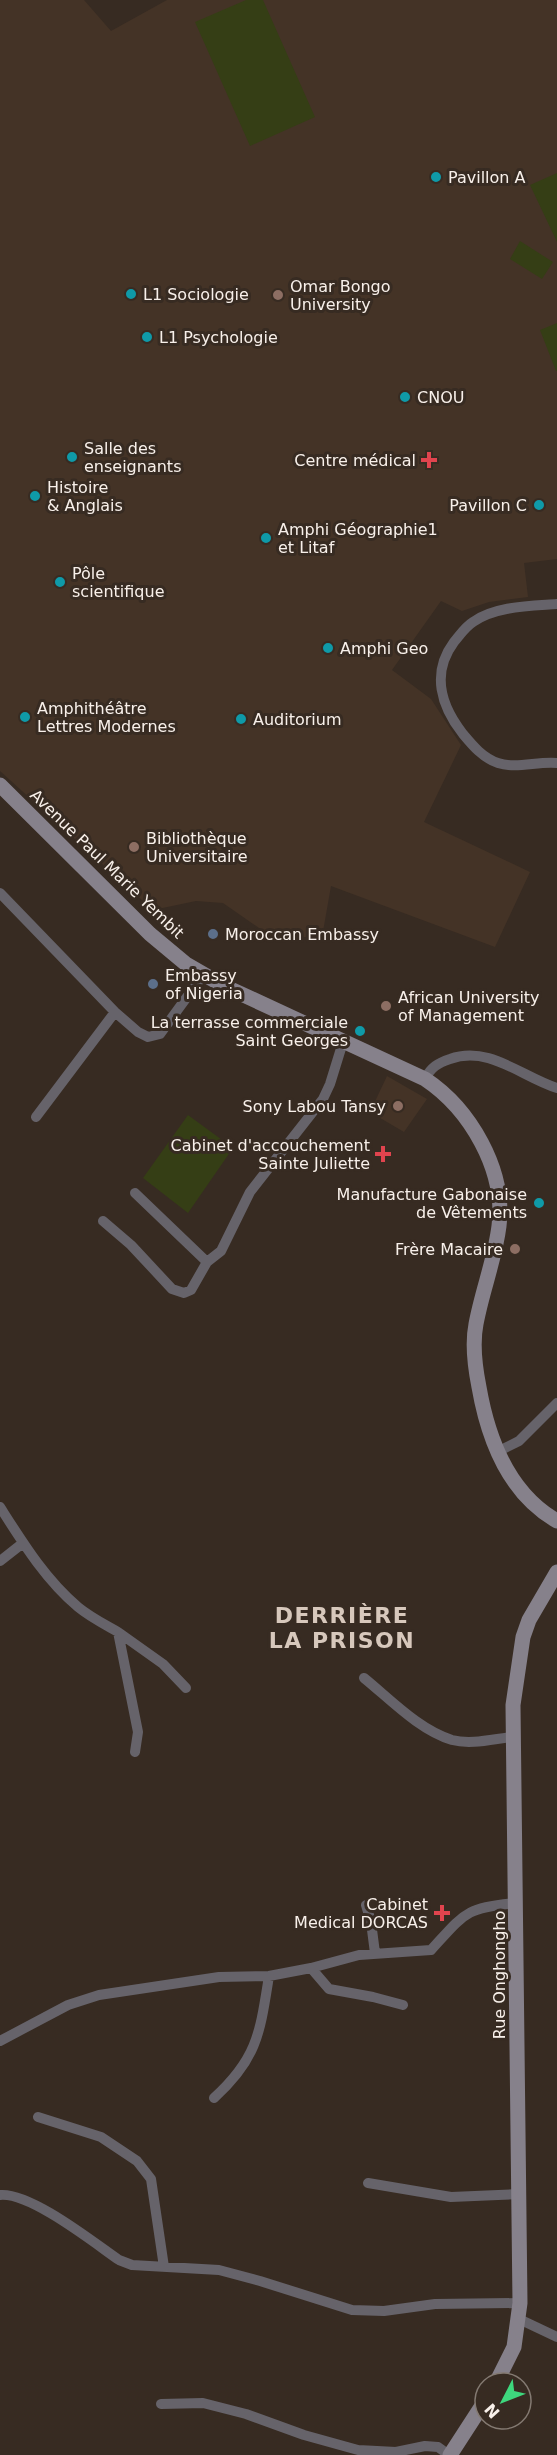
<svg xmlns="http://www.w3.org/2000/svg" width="557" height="2455" font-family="'DejaVu Sans',sans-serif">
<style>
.built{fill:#443326}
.park{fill:#353e15}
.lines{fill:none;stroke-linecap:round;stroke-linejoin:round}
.street{stroke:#66636a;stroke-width:10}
.secondary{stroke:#86818b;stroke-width:15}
.culture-dot{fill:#0f9aa8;stroke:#372b22;stroke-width:2}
.education-dot{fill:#8d6e63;stroke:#372b22;stroke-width:2}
.health-dot{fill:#e0444e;stroke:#372b22;stroke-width:2}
.service-dot{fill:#5c6f8a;stroke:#372b22;stroke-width:2}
.labels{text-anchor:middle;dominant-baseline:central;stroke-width:6;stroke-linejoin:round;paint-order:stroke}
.poi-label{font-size:16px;fill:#f8f0ea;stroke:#372b22;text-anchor:start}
.street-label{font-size:16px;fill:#f8f0ea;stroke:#372b22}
.district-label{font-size:22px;font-weight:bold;letter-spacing:1.5px;fill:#d7c8bc;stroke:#372b22}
</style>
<rect width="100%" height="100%" fill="#372b22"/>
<path class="built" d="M 0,0 L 84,0 L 111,31 L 167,0 L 557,0 L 557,559 L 524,563 L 528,597 L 489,602 L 462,611 L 441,601 L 392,670 L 431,699 L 461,745 L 424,822 L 530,872 L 495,947 L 331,886 L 322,937 L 272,937 L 223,903 L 196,901 L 153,910 L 0,771 Z
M 387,1076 L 427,1099 L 404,1132 L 370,1112 Z"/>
<path class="park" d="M 246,0 L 263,0 L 315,117 L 250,146 L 195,22 Z
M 557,173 L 557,242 L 530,185 Z
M 520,241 L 553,262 L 542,279 L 510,259 Z
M 557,323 L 557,371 L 556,371 L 540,330 Z
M 188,1115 L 233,1148 L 188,1213 L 143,1178 Z"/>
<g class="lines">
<path class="street" d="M 557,604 C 531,606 495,606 473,622 C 465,627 460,635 454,642 C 431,673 441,706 463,734 C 473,746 483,758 498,763 C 516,769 538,761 557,763
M 0,893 L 115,1012 L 138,1032 L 148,1037 L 160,1034 L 203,975
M 425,1079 C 431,1067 438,1063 450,1059 C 489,1045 522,1077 557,1088
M 36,1117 L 115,1012
M 135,1193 L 207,1262
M 103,1221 L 131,1245 L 172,1289 L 184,1293 L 191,1290 L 207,1262 L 221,1251 L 250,1192 L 323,1099 L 330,1084 L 343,1042
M 497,1452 L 519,1441 L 557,1403
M 0,1507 C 23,1543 45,1579 78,1607 C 90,1617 104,1624 118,1632 L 138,1732 L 135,1752
M 0,1561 L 23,1543
M 118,1632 L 163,1664 L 186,1688
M 364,1678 C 390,1699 419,1730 452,1740 C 471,1745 493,1739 512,1737
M 366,1905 L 371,1922 L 375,1953
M 311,1968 L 329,1989 L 373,1997 L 403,2005
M 0,2041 L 68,2005 L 99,1995 L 219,1977 L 269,1976 L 311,1968 L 359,1955 L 431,1950 C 464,1914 465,1907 517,1903
M 214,2098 C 258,2058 260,2032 269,1976
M 38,2117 L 101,2137 L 137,2161 L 151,2179 L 164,2267
M 368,2183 L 451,2197 L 519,2194
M 0,2195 C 30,2192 93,2242 119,2260 L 132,2265 L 219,2270 L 260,2281 L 352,2310 L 384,2311 L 435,2304 L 520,2303
M 519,2319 L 557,2337
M 161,2404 L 203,2403 L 246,2414 L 304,2435 L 358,2450 L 396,2452 L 425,2446 L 438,2447 L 449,2455"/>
<path class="secondary" d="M 0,785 L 150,934 L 186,964 L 224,986 L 425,1079 C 470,1109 506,1170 499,1226 C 495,1259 482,1291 476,1324 C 472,1344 475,1367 479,1387 C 488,1439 508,1493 557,1521
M 496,2383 L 514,2347 L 520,2303 L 513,1705 L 523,1637 L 529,1620 L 557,1572
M 450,2455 L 485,2401"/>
</g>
<g class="culture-dot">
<circle cx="436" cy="177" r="6"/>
<circle cx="131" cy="294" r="6"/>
<circle cx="147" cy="337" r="6"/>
<circle cx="405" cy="397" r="6"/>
<circle cx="72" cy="457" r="6"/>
<circle cx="35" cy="496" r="6"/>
<circle cx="539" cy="505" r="6"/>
<circle cx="266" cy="538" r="6"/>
<circle cx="60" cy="582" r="6"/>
<circle cx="328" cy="648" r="6"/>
<circle cx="25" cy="717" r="6"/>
<circle cx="241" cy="719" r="6"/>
<circle cx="360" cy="1031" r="6"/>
<circle cx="539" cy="1203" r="6"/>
</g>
<g class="education-dot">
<circle cx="278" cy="295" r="6"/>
<circle cx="134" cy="847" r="6"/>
<circle cx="386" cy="1006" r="6"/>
<circle cx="398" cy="1106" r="6"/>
<circle cx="515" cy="1249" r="6"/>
</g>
<g class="health-dot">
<path d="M426 451h6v6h6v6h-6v6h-6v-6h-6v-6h6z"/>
<path d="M380 1145h6v6h6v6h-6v6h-6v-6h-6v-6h6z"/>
<path d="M439 1904h6v6h6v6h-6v6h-6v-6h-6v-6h6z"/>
</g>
<g class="service-dot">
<circle cx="213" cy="934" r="6"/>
<circle cx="153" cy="984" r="6"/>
</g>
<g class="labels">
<g class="poi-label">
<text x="448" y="177">Pavillon A</text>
<text x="290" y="286">Omar Bongo<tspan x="290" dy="18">University</tspan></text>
<text x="143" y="294">L1 Sociologie</text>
<text x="159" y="337">L1 Psychologie</text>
<text x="417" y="397">CNOU</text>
<text x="84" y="448">Salle des<tspan x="84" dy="18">enseignants</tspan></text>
<text x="416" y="460" text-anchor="end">Centre médical</text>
<text x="47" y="487">Histoire<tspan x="47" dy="18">&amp; Anglais</tspan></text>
<text x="527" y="505" text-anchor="end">Pavillon C</text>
<text x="278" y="529">Amphi Géographie1<tspan x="278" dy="18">et Litaf</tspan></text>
<text x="72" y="573">Pôle<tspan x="72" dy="18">scientifique</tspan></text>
<text x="340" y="648">Amphi Geo</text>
<text x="37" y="708">Amphithéâtre<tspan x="37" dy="18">Lettres Modernes</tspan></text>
<text x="253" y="719">Auditorium</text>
<text x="146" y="838">Bibliothèque<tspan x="146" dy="18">Universitaire</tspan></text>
<text x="225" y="934">Moroccan Embassy</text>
<text x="165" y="975">Embassy<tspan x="165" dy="18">of Nigeria</tspan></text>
<text x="398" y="997">African University<tspan x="398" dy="18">of Management</tspan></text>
<text x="348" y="1022" text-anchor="end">La terrasse commerciale<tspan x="348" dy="18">Saint Georges</tspan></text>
<text x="386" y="1106" text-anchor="end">Sony Labou Tansy</text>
<text x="370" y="1145" text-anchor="end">Cabinet d'accouchement<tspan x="370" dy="18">Sainte Juliette</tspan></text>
<text x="527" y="1194" text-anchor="end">Manufacture Gabonaise<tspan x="527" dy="18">de Vêtements</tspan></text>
<text x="503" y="1249" text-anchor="end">Frère Macaire</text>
<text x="428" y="1904" text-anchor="end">Cabinet<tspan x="428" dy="18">Medical DORCAS</tspan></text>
</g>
<g class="street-label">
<text transform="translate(107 864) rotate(44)">Avenue Paul Marie Yembit</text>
<text transform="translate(499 1975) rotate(-90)">Rue Onghongho</text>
</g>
<g class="district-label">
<text x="342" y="1615">DERRIÈRE<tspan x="342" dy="25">LA PRISON</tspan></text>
</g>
</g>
<g transform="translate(503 2401) rotate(228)"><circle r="28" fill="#372b22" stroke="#847a72" stroke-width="1.5"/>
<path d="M0-4.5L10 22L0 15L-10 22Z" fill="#3ed77d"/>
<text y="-9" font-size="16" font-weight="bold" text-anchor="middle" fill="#f8f0ea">N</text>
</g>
</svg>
